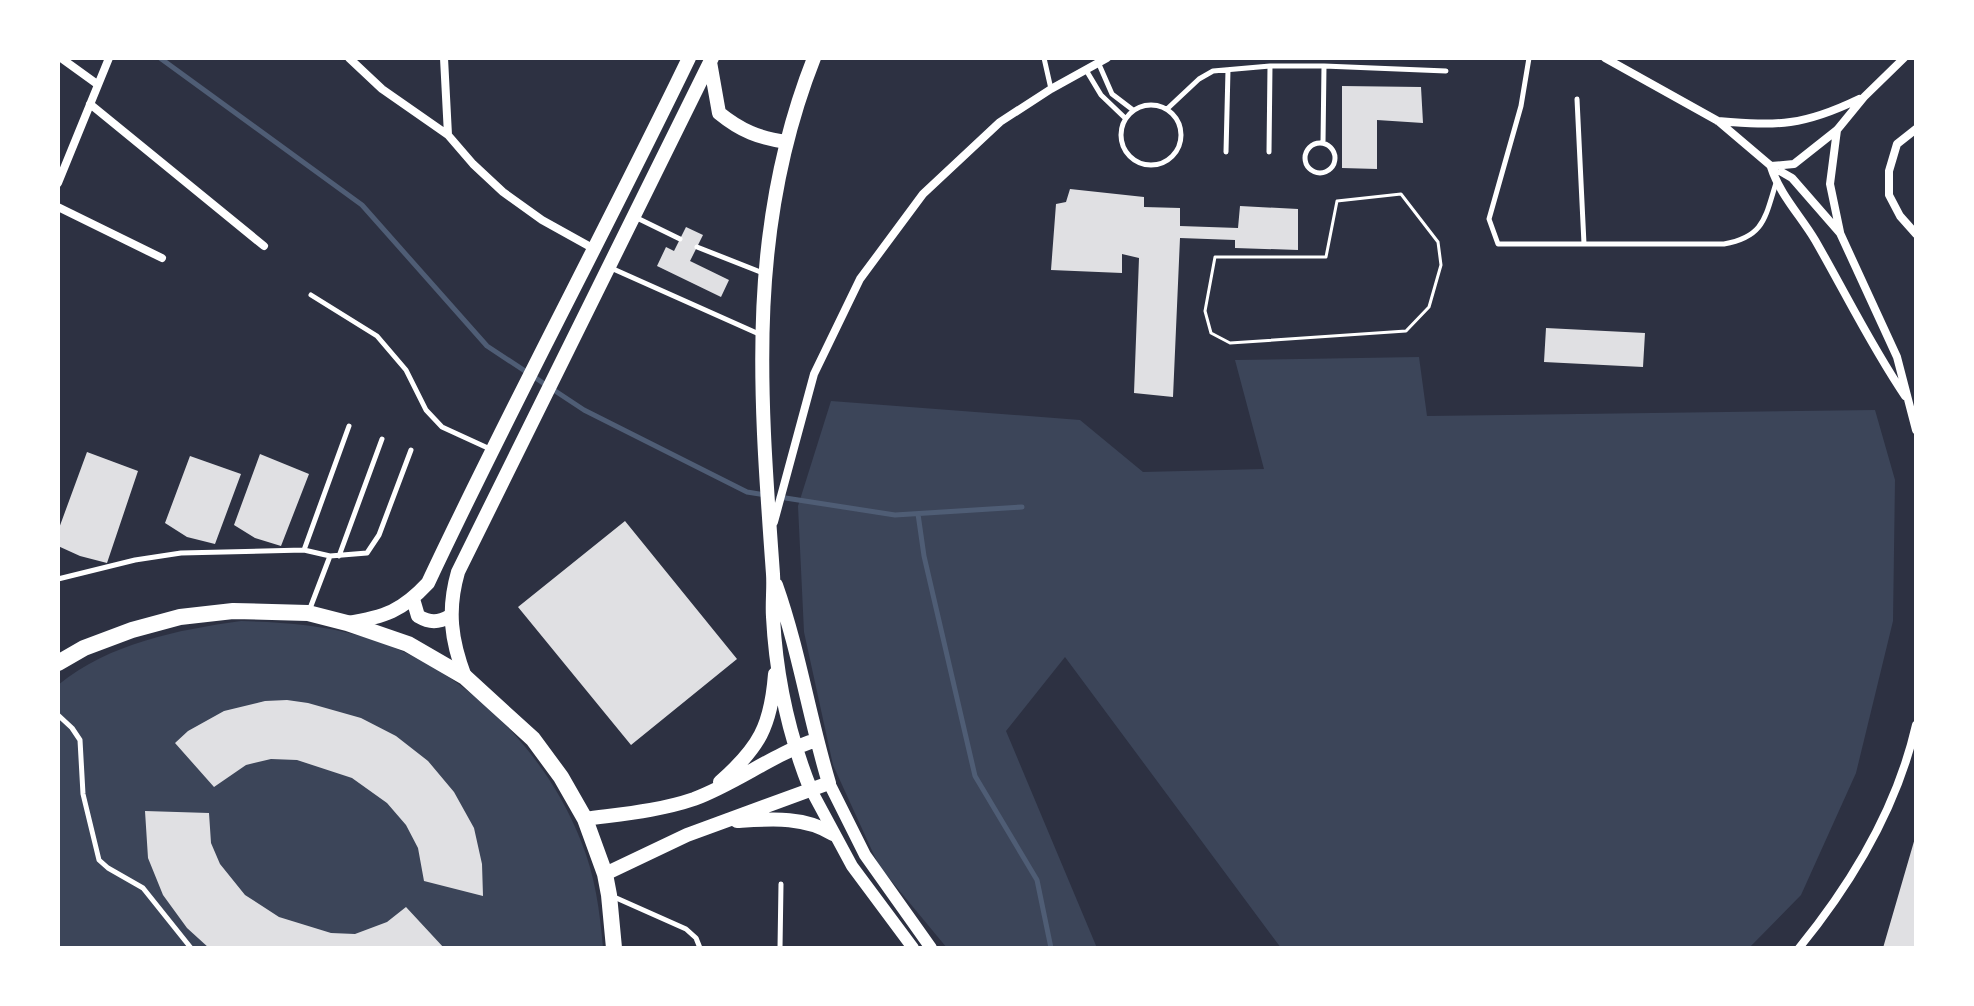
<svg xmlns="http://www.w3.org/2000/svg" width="1974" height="1006" font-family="'Exo 2',sans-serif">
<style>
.green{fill:#3c4559}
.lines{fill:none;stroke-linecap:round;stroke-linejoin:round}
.stream{stroke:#4f5d75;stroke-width:5}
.building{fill:#e0e0e3}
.path{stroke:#fff;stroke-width:3}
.service{stroke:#fff;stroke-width:5}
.minor{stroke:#fff;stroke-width:8}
.tertiary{stroke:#fff;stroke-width:12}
.secondary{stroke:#fff;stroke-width:14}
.primary{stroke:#fff;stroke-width:16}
</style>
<rect width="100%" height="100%" fill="#2d3142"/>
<path class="green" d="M 1419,357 L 1427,416 L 1875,410 L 1895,480 L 1893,621 L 1856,773 L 1801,895 L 1749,948 L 1281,948 L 1065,657 L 1006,731 L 1097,948 L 947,948 L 879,866 L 833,765 L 804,632 L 798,506 L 831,401 L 1080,420 L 1143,472 L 1264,469 L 1235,360 Z
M 241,621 C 282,622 321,625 361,636 C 460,664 544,747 581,841 C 595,875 600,912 603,948 L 58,948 L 58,685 C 110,643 177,630 241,621 Z"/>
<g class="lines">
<path class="stream" d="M 160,58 L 362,205 L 487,346 L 584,410 L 747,492 L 765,495
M 779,497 L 895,515 L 1022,507
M 918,514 L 924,556 L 975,776 L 1037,880 L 1051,948"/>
</g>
<path class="building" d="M 1342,86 L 1421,87 L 1423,123 L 1377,120 L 1377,169 L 1342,168 Z
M 1070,189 L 1144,197 L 1144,207 L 1180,208 L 1180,226 L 1238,228 L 1240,206 L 1298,209 L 1298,250 L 1235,248 L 1235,240 L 1180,238 L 1173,397 L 1134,393 L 1139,258 L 1122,254 L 1122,273 L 1051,270 L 1056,204 L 1066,202 Z
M 686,227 L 703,235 L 690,261 L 729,280 L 721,297 L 657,266 L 666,247 L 674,251 Z
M 1546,328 L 1645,333 L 1643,367 L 1544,362 Z
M 87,452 L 138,471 L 107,563 L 80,556 L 58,546 L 58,531 Z
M 260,454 L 309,474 L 281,546 L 255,538 L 234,525 Z
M 190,456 L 241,474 L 215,544 L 187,537 L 165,523 Z
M 625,521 L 737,659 L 631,745 L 518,607 Z
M 287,700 L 308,703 L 361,718 L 396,736 L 428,761 L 454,792 L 474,828 L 482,864 L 483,896 L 424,881 L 418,848 L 406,825 L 387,803 L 352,778 L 297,760 L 271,759 L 246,765 L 214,787 L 175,743 L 188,731 L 224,711 L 265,701 Z
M 145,811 L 209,813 L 211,843 L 220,864 L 245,895 L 279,917 L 331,933 L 355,934 L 387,922 L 406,907 L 444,948 L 209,948 L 187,928 L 163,895 L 148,858 Z
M 1915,838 L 1916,948 L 1883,948 Z"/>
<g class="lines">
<path class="path" d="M 1401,194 L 1438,242 L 1441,265 L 1429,307 L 1406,331 L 1230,343 L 1211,333 L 1205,311 L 1215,257 L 1326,257 L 1337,201 Z"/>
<path class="service" d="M 1044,58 L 1051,89
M 1529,58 L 1521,106 L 1489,219 L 1498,244 L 1724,244 C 1764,237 1765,218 1776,183
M 1098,62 L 1112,94 L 1133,110
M 1324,66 L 1446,71
M 1086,70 L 1101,95 L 1125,118
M 1577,99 L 1584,244
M1121 135a30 30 0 1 1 60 0a30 30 0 1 1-60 0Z
M 1167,109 L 1199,79 L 1213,71 L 1270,66 L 1324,66 L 1323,143
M1305 158a15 15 0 1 1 30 0a15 15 0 1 1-30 0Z
M 1226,152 L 1228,70
M 1269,152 L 1270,66
M 635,217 L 680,239
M 697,247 L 763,273
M 611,268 L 759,334
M 311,295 L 377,336 L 406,370 L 426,410 L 442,427 L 490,449
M 304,550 L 349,426
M 339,556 L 382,439
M 58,579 L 135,560 L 181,553 L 304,550 L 330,556 L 367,553 L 379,535 L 411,450
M 309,611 L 330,556
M 58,715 L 72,728 L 80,740 L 83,794 L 99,860 L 108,868 L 143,888 L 191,948
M 614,897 L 686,929 L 696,938 L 700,948
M 780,948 L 781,884"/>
<path class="minor" d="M 61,58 L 97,84
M 349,58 L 382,89 L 448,135
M 444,58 L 448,135 L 473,164 L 503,192 L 542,220 L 596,250
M 1605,58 L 1718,121 L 1771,166 L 1792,178 L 1840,233 L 1897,357 L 1916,430
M 90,104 L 264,246
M 1718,121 C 1779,126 1803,126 1859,99
M 1916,129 L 1897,144 L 1889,171 L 1889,195 L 1900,216 L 1916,234
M 1837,130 L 1830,184 L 1840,232
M 1771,166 L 1794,164 L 1837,130 L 1864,97 L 1904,58
M 1771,167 C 1780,195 1800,215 1815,240 C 1845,292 1871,346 1905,396
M 58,183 L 109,58
M 58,207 L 162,258
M 774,522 L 814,374 L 860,279 L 923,194 L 1000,122 L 1051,89 L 1107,58
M 1799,948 C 1852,883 1897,808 1916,725"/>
<path class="tertiary" d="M 829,783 L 865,855 L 931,948
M 810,788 L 852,866 L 913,948"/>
<path class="secondary" d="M 710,62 L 719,113 C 741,131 759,138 787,142
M 413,599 L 418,616 C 430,623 438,623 450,616
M 347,623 C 385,617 402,611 428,583 C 511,406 604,234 689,58
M 465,677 C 451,640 447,610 458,572 L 712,58
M 720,782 C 759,748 771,726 775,674
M 810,788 C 789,735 776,675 773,617 C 772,603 774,588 773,574 C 760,394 746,230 814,58
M 585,819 C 621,814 659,811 694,799 C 737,783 773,754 816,740
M 737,821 C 771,819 804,816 833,834
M 605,874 L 687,835 L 829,783 C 809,717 799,650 776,585"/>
<path class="primary" d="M 58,663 L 84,648 L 132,630 L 180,617 L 233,611 L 308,613 L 347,623 L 408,644 L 465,677 L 533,739 L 561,777 L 585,819 L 605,874 L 609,895 L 614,948"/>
</g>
<rect width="1974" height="1006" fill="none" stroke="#ffffff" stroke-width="120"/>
</svg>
